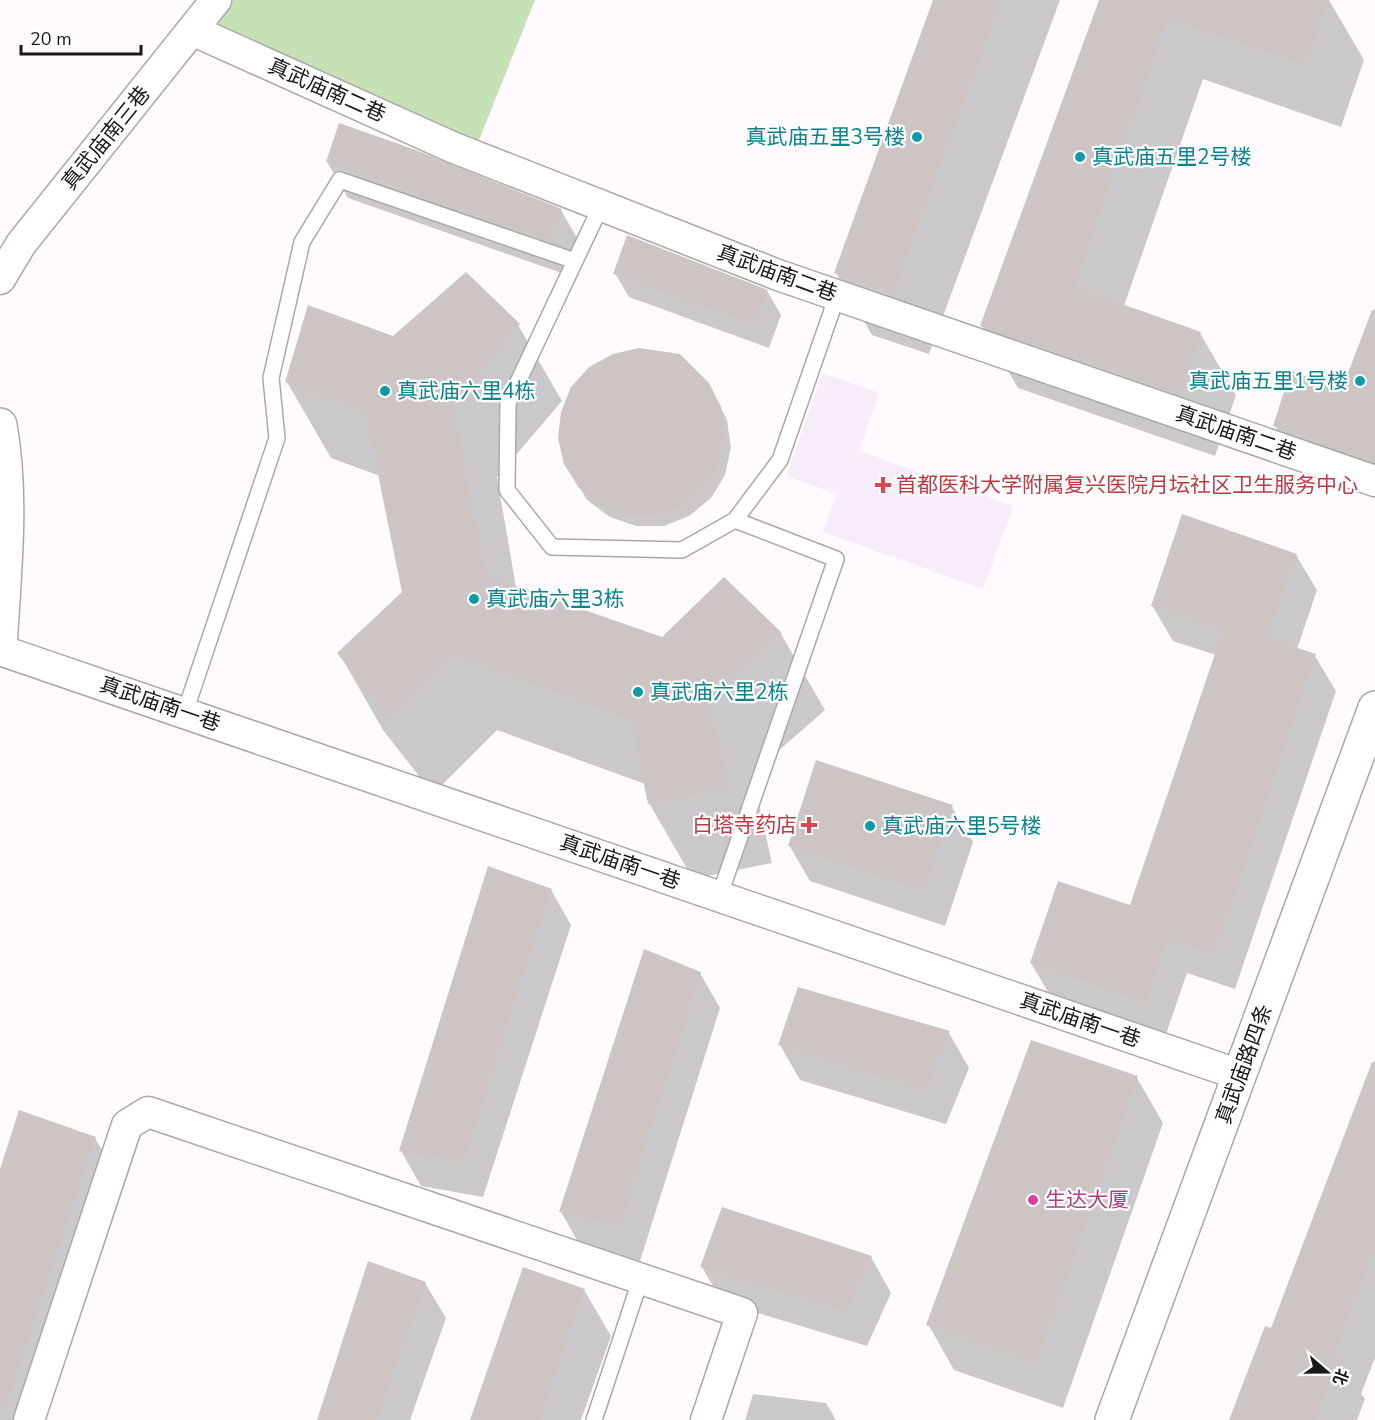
<svg xmlns="http://www.w3.org/2000/svg" width="1375" height="1420" font-family="'Nunito Sans','Noto Sans SC',sans-serif">
<style>
.built{fill:#f7edf8}
.green{fill:#c7e1b6}
.shadow{fill:#0003}
.building{fill:#ccc5c4}
.lines{fill:none;stroke-linecap:round;stroke-linejoin:round}
.service-casing{stroke:#aba7ab;stroke-width:18}
.minor-casing{stroke:#aba7ab;stroke-width:33}
.tertiary-casing{stroke:#aba7ab;stroke-width:36}
.service{stroke:#fff;stroke-width:15}
.minor{stroke:#fff;stroke-width:30}
.tertiary{stroke:#fff;stroke-width:33}
.culture-dot{fill:#0f9aa8;stroke:#fff;stroke-width:2}
.health-dot{fill:#e0444e;stroke:#fff;stroke-width:2}
.hotel-dot{fill:#d1479c;stroke:#fff;stroke-width:2}
.labels{text-anchor:middle;dominant-baseline:central;stroke-width:4.5;stroke-linejoin:round;paint-order:stroke}
.street-label{font-size:21px;fill:#19181a;stroke:#fff}
.culture-label{font-size:21px;fill:#0d838f;stroke:#fff;text-anchor:start}
.health-label{font-size:21px;fill:#be3a42;stroke:#fff;text-anchor:start}
.hotel-label{font-size:21px;fill:#b23c85;stroke:#fff;text-anchor:start}
</style>
<rect width="100%" height="100%" fill="#fefafe"/>
<path class="built" d="M 823,373 L 879,393 L 859,451 L 1013,506 L 983,589 L 823,532 L 837,494 L 786,476 Z"/>
<path class="green" d="M 216,0 L 535,0 L 473,155 L 192,30 Z"/>
<path class="shadow" d="M 934,0 L 1060,0 L 929,354 L 872,335 L 836,273 Z
M 1100,0 L 1329,0 L 1364,60 L 1341,127 L 1203,79 L 1124,306 L 1200,333 L 1236,395 L 1215,456 L 1018,388 L 982,326 Z
M 327,162 L 561,210 L 581,245 L 570,276 L 348,198 Z
M 615,273 L 767,291 L 781,315 L 769,348 L 629,297 Z
M 1375,307 L 1375,498 L 1301,472 L 1275,426 L 1342,393 Z
M 518,325 L 562,401 L 497,477 L 516,587 L 662,638 L 724,579 L 781,634 L 825,710 L 752,774 L 772,863 L 693,879 L 649,803 L 645,784 L 497,730 L 433,794 L 383,730 L 339,653 L 404,592 L 380,476 L 331,458 L 287,382 L 393,338 Z
M 715,396 L 727,420 L 731,447 L 725,475 L 711,498 L 689,516 L 664,526 L 636,526 L 610,517 L 587,500 L 566,464 Z
M 1296,555 L 1317,590 L 1297,649 L 1315,656 L 1336,691 L 1235,989 L 1187,973 L 1165,1037 L 1052,999 L 1031,963 L 1131,907 L 1216,655 L 1173,641 L 1152,605 Z
M 952,807 L 973,842 L 945,926 L 810,881 L 789,845 Z
M 551,890 L 571,925 L 483,1197 L 421,1186 L 401,1151 Z
M 700,973 L 720,1008 L 640,1261 L 581,1247 L 561,1212 Z
M 949,1033 L 969,1068 L 946,1124 L 800,1080 L 780,1045 Z
M 1375,1059 L 1375,1358 L 1361,1394 L 1365,1399 L 1357,1420 L 1231,1420 L 1272,1330 Z
M 1137,1078 L 1163,1123 L 1063,1408 L 954,1370 L 928,1324 Z
M 95,1138 L 121,1184 L 43,1420 L 0,1420 L 0,1174 Z
M 871,1257 L 891,1293 L 867,1346 L 722,1302 L 702,1267 Z
M 425,1283 L 446,1318 L 410,1420 L 319,1420 Z
M 584,1290 L 611,1336 L 581,1420 L 471,1420 Z
M 753,1394 L 826,1403 L 836,1420 L 745,1420 Z"/>
<path class="building" d="M 933,0 L 1002,0 L 893,293 L 834,273 Z
M 1099,0 L 1328,0 L 1305,65 L 1168,18 L 1074,287 L 1201,332 L 1179,395 L 980,326 Z
M 339,123 L 416,150 L 562,209 L 550,241 L 326,162 Z
M 627,235 L 768,290 L 755,325 L 613,274 Z
M 466,272 L 520,324 L 454,400 L 468,488 L 487,576 L 662,637 L 724,577 L 782,633 L 709,698 L 729,787 L 648,804 L 631,720 L 453,654 L 389,719 L 337,653 L 402,592 L 365,411 L 285,382 L 308,305 L 393,336 Z
M 1372,310 L 1375,311 L 1375,463 L 1273,426 L 1291,370 L 1341,391 Z
M 639,348 L 680,354 L 709,383 L 721,407 L 725,434 L 719,462 L 705,486 L 683,505 L 656,515 L 628,515 L 602,506 L 579,488 L 564,464 L 558,438 L 561,412 L 571,387 L 589,367 L 613,354 Z
M 1182,514 L 1297,554 L 1268,638 L 1316,654 L 1214,954 L 1167,938 L 1145,1002 L 1030,963 L 1058,881 L 1130,905 L 1223,630 L 1151,606 Z
M 816,760 L 953,805 L 925,891 L 788,846 Z
M 488,866 L 552,889 L 463,1162 L 399,1151 Z
M 644,949 L 701,972 L 620,1227 L 559,1212 Z
M 798,987 L 950,1031 L 926,1090 L 778,1045 Z
M 1031,1040 L 1138,1076 L 1037,1363 L 926,1325 Z
M 1372,1062 L 1375,1063 L 1375,1246 L 1335,1352 L 1340,1353 L 1315,1420 L 1229,1420 L 1265,1326 L 1271,1328 Z
M 19,1110 L 96,1137 L 6,1407 L 0,1406 L 0,1169 Z
M 722,1207 L 872,1256 L 846,1311 L 700,1267 Z
M 368,1261 L 426,1282 L 377,1420 L 317,1420 Z
M 523,1267 L 585,1289 L 540,1420 L 470,1420 Z"/>
<g class="lines">
<defs>
<path id="service" d="M 601,206 L 508,403 L 507,490 L 552,547 L 682,550 L 735,520 L 780,460 L 837,296
M 185,712 L 277,438 L 271,378 L 302,242 L 340,180 L 575,261
M 719,897 L 836,559 L 735,520
M 594,1420 L 641,1278"/>
<path id="minor" d="M 192,30 L 452,147 L 778,275 L 1375,481
M 0,279 L 21,244 L 216,0
M 0,650 L 1240,1075
M 29,1420 L 127,1125 L 148,1112 L 742,1313 L 706,1420"/>
<path id="tertiary" d="M 0,425 C 13,498 4,575 0,648
M 1112,1420 L 1375,708"/>
</defs>
<use href="#service" class="service-casing"/>
<use href="#minor" class="minor-casing"/>
<use href="#tertiary" class="tertiary-casing"/>
<use href="#service" class="service"/>
<use href="#minor" class="minor"/>
<use href="#tertiary" class="tertiary"/>
</g>
<g class="culture-dot">
<circle cx="917" cy="137" r="6"/>
<circle cx="1080" cy="157" r="6"/>
<circle cx="1360" cy="381" r="6"/>
<circle cx="385" cy="391" r="6"/>
<circle cx="474" cy="599" r="6"/>
<circle cx="638" cy="692" r="6"/>
<circle cx="870" cy="826" r="6"/>
</g>
<g class="health-dot">
<path d="M880 476h6v6h6v6h-6v6h-6v-6h-6v-6h6z"/>
<path d="M806 816h6v6h6v6h-6v6h-6v-6h-6v-6h6z"/>
</g>
<circle class="hotel-dot" cx="1033" cy="1200" r="6"/>
<g class="labels">
<g class="street-label">
<text transform="translate(327 90) rotate(24)">真武庙南二巷</text>
<text transform="translate(106 138) rotate(-51)">真武庙南三巷</text>
<text transform="translate(777 273) rotate(20)">真武庙南二巷</text>
<text transform="translate(1236 433) rotate(19)">真武庙南二巷</text>
<text transform="translate(160 704) rotate(19)">真武庙南一巷</text>
<text transform="translate(620 862) rotate(19)">真武庙南一巷</text>
<text transform="translate(1080 1020) rotate(19)">真武庙南一巷</text>
<text transform="translate(1244 1064) rotate(-70)">真武庙路四条</text>
</g>
<g class="culture-label">
<text x="905" y="137" text-anchor="end">真武庙五里3号楼</text>
<text x="1092" y="157">真武庙五里2号楼</text>
<text x="1348" y="381" text-anchor="end">真武庙五里1号楼</text>
<text x="397" y="391">真武庙六里4栋</text>
<text x="486" y="599">真武庙六里3栋</text>
<text x="650" y="692">真武庙六里2栋</text>
<text x="882" y="826">真武庙六里5号楼</text>
</g>
<g class="health-label">
<text x="896" y="485">首都医科大学附属复兴医院月坛社区卫生服务中心</text>
<text x="797" y="825" text-anchor="end">白塔寺药店</text>
</g>
<g class="hotel-label">
<text x="1045" y="1200">生达大厦</text>
</g>
</g>
<g transform="translate(1327 1372) rotate(110)" stroke="#ffffff" stroke-width="4.5" paint-order="stroke">
<path d="M0-4.5L10 22L0 15L-10 22Z" fill="#19181a"/>
<text y="-9" font-size="16" font-weight="bold" text-anchor="middle" fill="#19181a">北</text>
</g>
<path d="M21 45v9h120v-9" fill="none" stroke="#19181a" stroke-width="3"/>
<text x="30" y="45" font-size="18" fill="#19181a" stroke="#ffffff" stroke-width="4.5" paint-order="stroke">20 m</text>
</svg>
